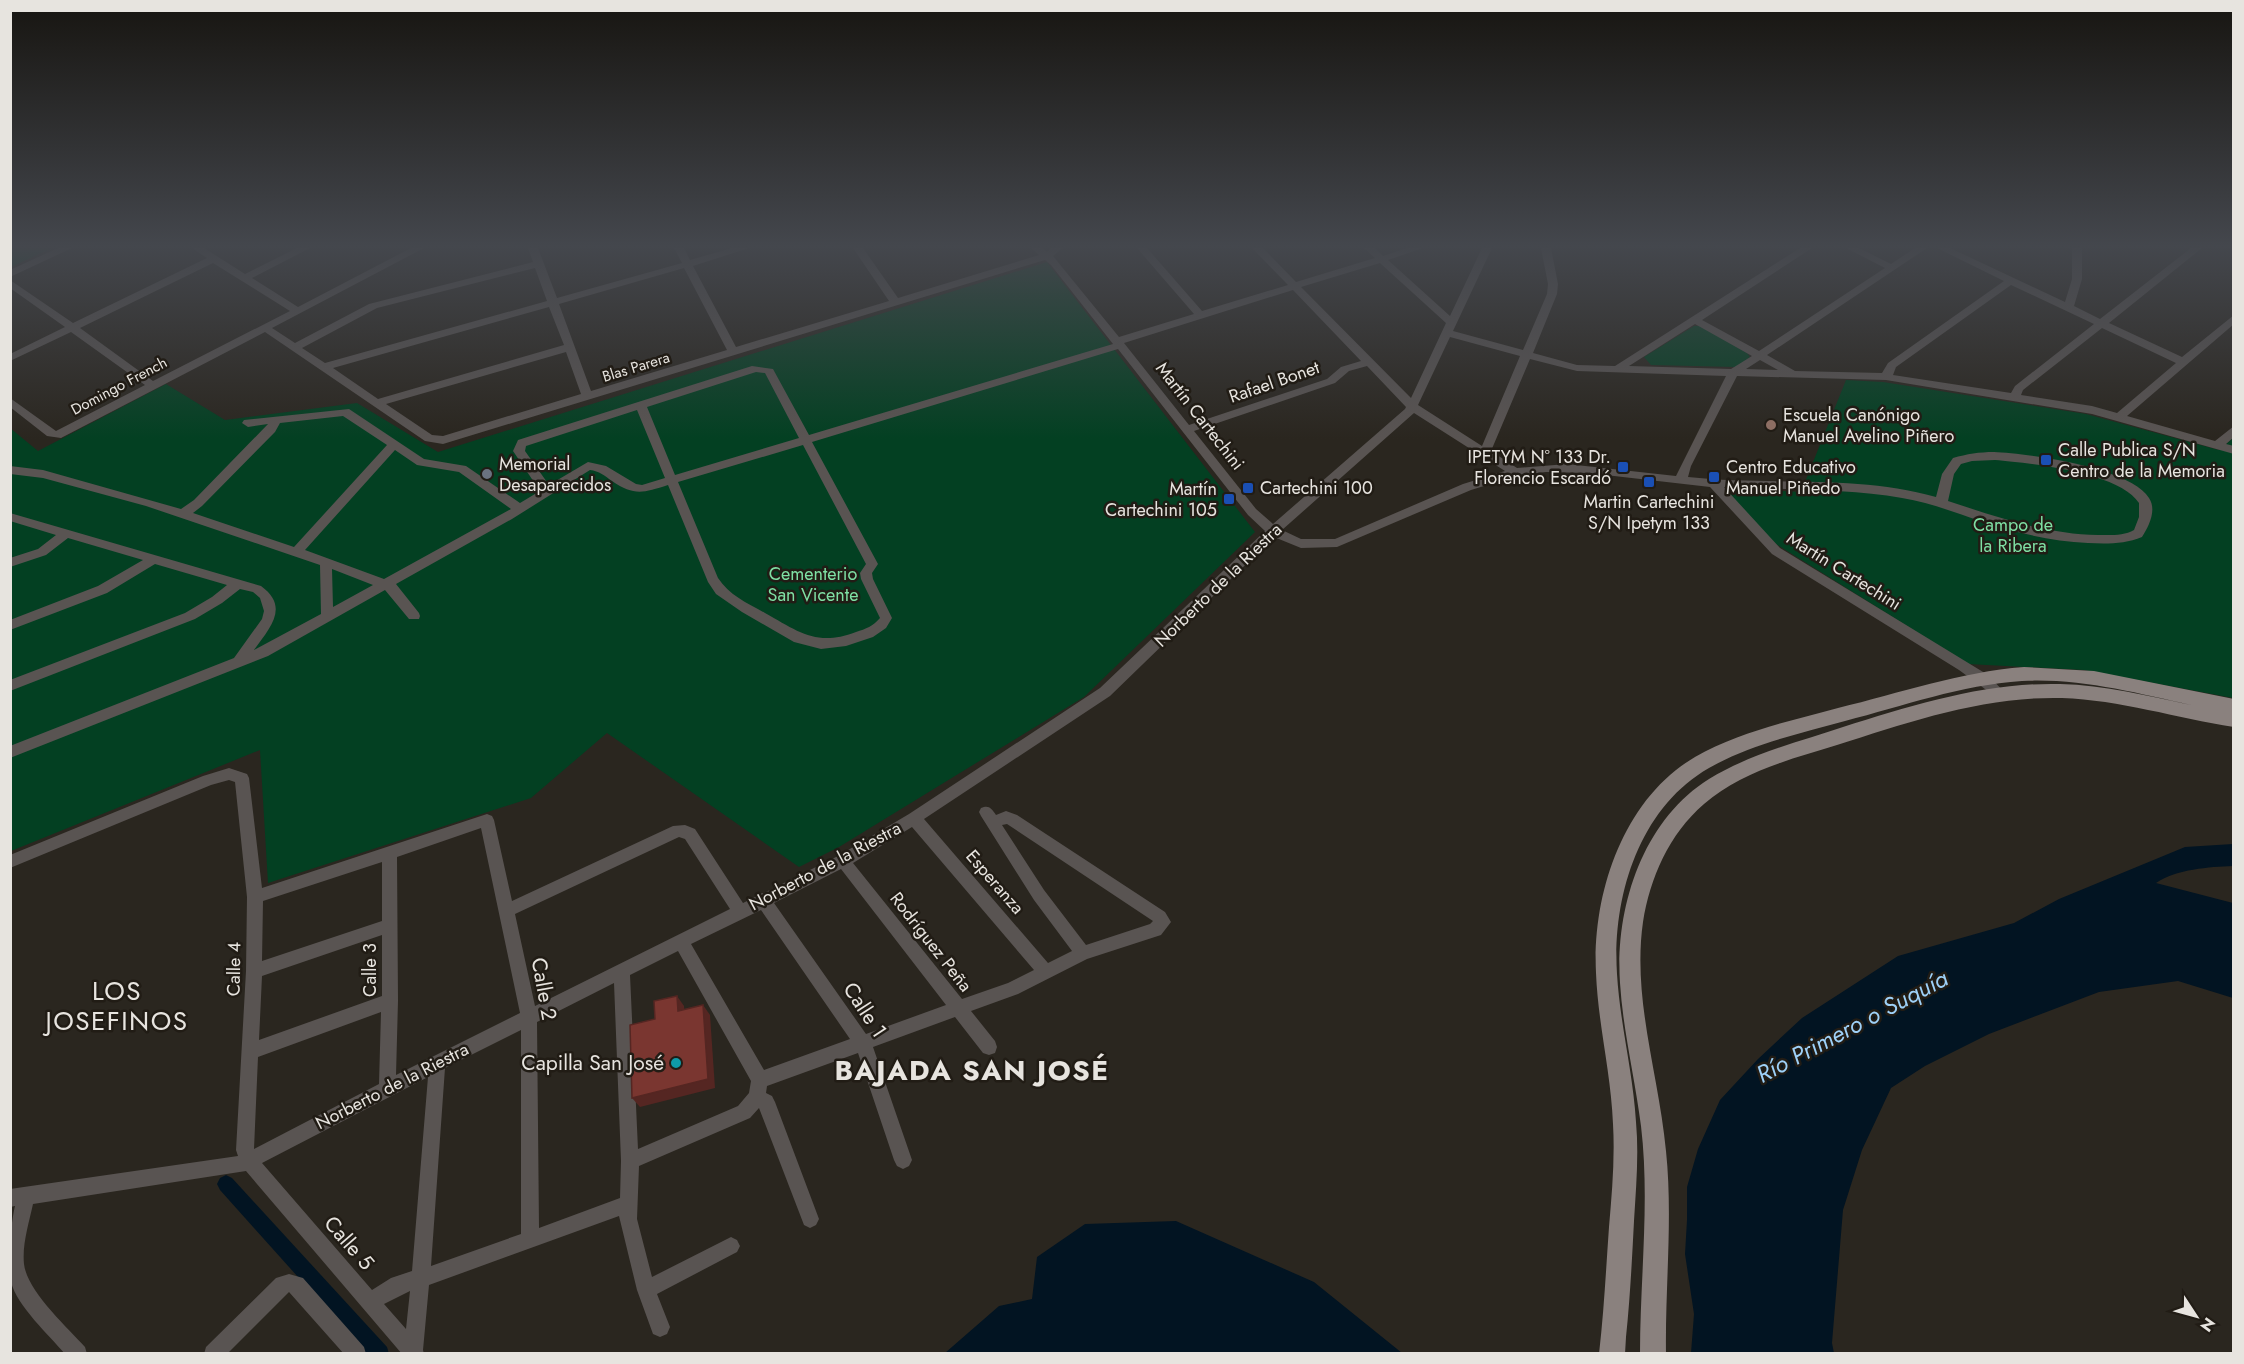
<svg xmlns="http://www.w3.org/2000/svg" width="2244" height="1364" viewBox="0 0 2244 1364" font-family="Jost,sans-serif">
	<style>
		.green { fill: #034022 }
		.water { fill: #021422 }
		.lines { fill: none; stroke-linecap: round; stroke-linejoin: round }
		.canal { fill: #021422; fill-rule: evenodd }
		.minor { fill: #595452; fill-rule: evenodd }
		.primary { fill: #8a817e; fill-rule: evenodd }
		.shaded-wall { fill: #552622 }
		.building { fill: #7a3630; stroke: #552622; stroke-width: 1.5 }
		.education-dot { fill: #8d6e63; stroke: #211c15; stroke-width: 2 }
		.transit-dot { fill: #1a4fb4; stroke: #211c15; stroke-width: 2 }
		.worship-dot { fill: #6b7280; stroke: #211c15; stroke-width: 2 }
		.culture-dot { fill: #0f9aa8; stroke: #211c15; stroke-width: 2 }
		.labels { text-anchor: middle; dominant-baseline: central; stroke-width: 5; stroke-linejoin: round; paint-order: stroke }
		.far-street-label { font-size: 15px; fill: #e7e4df; stroke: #211c15 }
		.street-label { font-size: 18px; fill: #e7e4df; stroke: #211c15 }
		.poi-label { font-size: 18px; fill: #e7e4df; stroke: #211c15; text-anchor: start }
		.park-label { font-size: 18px; fill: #7fe0a4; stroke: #211c15 }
		.near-street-label { font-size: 21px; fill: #e7e4df; stroke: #211c15 }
		.near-poi-label { font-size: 21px; fill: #e7e4df; stroke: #211c15; text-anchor: end }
		.near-water-label { font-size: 24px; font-style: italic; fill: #9ed1f8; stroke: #211c15 }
		.near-quarter-label { font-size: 26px; letter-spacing: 1.5px; fill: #e7e4df; stroke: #211c15 }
		.near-district-label { font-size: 28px; font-weight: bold; letter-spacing: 1.5px; fill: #e7e4df; stroke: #211c15 }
	</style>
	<rect width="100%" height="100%" fill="#2a261f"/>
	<!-- green -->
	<g class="green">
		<path d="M11 248H52L11 267Z"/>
		<path d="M1047 262 1255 532 1084 697 839 847 799 867 607 733 531 798 268 883 260 750 11 851 10 428 38 451 166 384 225 420 357 403 438 452Z"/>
		<path d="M1694 326H1700L1747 353 1750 357 1736 367 1651 365 1644 357Z"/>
		<path d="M1846 380 1883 382 2086 414 2219 450 2233 438V698L2084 670 1968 664 1776 544 1721 488 1801 492Z"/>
	</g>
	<!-- water -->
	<g class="water">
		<path d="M2233 844V866C2209 867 2177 869 2156 883L2233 903V998L2178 981 2099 992 1989 1034 1925 1066 1891 1088 1862 1150 1843 1210 1832 1343 1834 1353H1691L1694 1314 1685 1254 1687 1220V1187L1698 1149 1720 1100 1758 1059 1802 1018 1898 956 2014 923 2059 899 2185 847Z"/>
		<path d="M1176 1221 1314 1282 1402 1353H945L999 1306 1032 1299 1037 1257 1085 1224Z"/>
	</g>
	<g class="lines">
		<!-- canal -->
		<path class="canal" d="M226 1175 232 1178 387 1347 389 1354H367L220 1190 217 1184 220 1178Z"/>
		<!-- minor -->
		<g class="minor">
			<path d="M58 248H72L10 277V270Z"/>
			<path d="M192 248H204L245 274 297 248H310L252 278 298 307 411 248H424L272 328 295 343 369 304 533 262 528 248H538L557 298 682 263 674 248H684L690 260 732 248H749L693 266 736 347 889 301 853 248H863L898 298 1039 255 1031 248H1042L1047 252 1051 248H1063L1053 256 1119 337 1194 314 1137 248H1147L1202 311 1288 285 1252 248H1263L1296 282 1375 258 1364 248H1375L1383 256 1407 248H1423L1388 260 1450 316 1482 248H1492L1453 331 1523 350 1547 294 1548 284 1541 248H1551L1558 284 1557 294 1533 353 1577 365 1615 366 1800 248H1812L1702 320 1759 351 1885 268 1846 248H1859L1891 264 1915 248H1927L1767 355 1795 371 1882 373 1888 363 2004 281 1937 248H1950L2065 302 2072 279V248H2082V279L2074 306 2100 319 2191 248H2202L2109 323 2182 357 2234 315V324L2127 416 2215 441 2234 426V437L2226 444 2234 446V454L2092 414 1886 380 1737 376 1691 466 1688 477C1770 486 1856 474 1936 497L1942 474 1953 458C1967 454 1979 452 1994 452 2027 453 2132 468 2149 498 2157 510 2149 526 2142 537 2125 544 2107 544 2088 543 2051 541 2016 533 1981 521 1955 513 1929 502 1902 498 1844 488 1783 490 1724 487L1780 548 1988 675 2007 695 2005 699 2000 700 1959 670 1772 554 1710 487 1588 473 1546 472 1520 475 1471 490 1337 547 1301 548 1274 537 1110 696 924 819 1048 963 1072 951 1034 900 981 816 979 812 981 808C989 805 991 808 996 815L1006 811 1017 815 1165 912 1171 922 1161 935 1087 959 1018 994 971 1011 995 1041 997 1047 995 1053 989 1055 983 1053 955 1017 873 1047 912 1160 909 1166 903 1169 897 1166 894 1160 858 1053 767 1086 766 1093 772 1096 775 1102 819 1219 816 1225 810 1228 804 1225 759 1108 750 1118 639 1166 637 1219 652 1277 731 1237 737 1240 740 1246 737 1252 657 1294 670 1327 667 1334 660 1337 653 1334 637 1290 619 1216 429 1285 423 1350 424 1354H402L246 1171 33 1204C29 1223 22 1244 24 1264 27 1291 67 1327 85 1347L87 1354H65C49 1335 17 1306 11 1282 7 1266 11 1222 15 1206L10 1207V1189L238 1156 236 1150 246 971 247 897 235 782 229 780 211 785 10 868V855L203 776 229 768 247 774 249 778 262 888 487 814 492 816 494 820 512 901 673 826 685 825 695 829 743 903 755 897 757 894 764 893 838 856 909 814 1100 688 1265 531 1248 515 1118 349 812 442 878 564 872 573 873 579 892 618 886 628 873 637 846 646 821 649 794 642 742 612 716 594 708 582 668 485C643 493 634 496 612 481 605 476 599 471 590 470L512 519 396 584 419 613 420 616 419 619H409L385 590 268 656 10 758V746L234 658 262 619 264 611 260 598 253 592 240 589 222 603 195 619 10 691V680L185 613 212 597 227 585 155 564 107 593 10 630V620L98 586 143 560 68 538 46 555 10 567V558L38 549 56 535 10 521V513L261 586C290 607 270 628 254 650L321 614 320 565 146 506 43 478 10 474V466L43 470 181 509 194 500 268 424 248 427 242 423 244 420 349 409 424 459 466 466 520 503 540 491 513 451 518 440 752 366 773 369 809 435 1113 344 1051 265 1045 260 443 444 425 441 265 332 61 438 47 436 10 407V398L56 431 145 385 71 332 10 361V354L65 327 10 288V280L73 323 207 258ZM213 263 290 311 153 381 80 328ZM1380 263 1446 323 1411 398 1301 287ZM535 268 547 301 325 363 302 348 377 308ZM684 268 727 350 591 391 559 304ZM2011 285 2094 324 2015 386 2011 393 1893 375 1896 367ZM1293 290 1361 361 1341 367 1327 379 1189 425 1124 343ZM549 307 564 345 378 399 333 368ZM1695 324 1752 356 1731 369 1629 366ZM2102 328 2176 363 2117 413 2092 406 2021 395 2023 390ZM1450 337 1520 356 1482 446 1418 405ZM566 352 581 394 443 436 432 435 386 404ZM1530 359 1577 371 1726 376 1676 476 1567 464 1517 468 1491 451ZM1760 360 1778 370 1746 369ZM1367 366 1406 407 1405 409 1273 524 1256 509 1194 431 1335 383 1349 371ZM756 372 765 373 799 438 675 475 647 407ZM637 410 665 478 642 485 636 484 606 466 588 462 549 485 525 451 526 446ZM1414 413 1505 471 1463 484 1335 539H1301L1282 530ZM343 416 387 445 294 547 193 513 202 506 275 432 280 423ZM803 445 866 564 860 573 861 579 880 618C873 626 866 629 856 632 817 647 799 632 765 613 747 603 729 595 718 578L678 482ZM395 450 417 465 459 472 511 509 384 579 305 550ZM1995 460C2030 463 2119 472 2139 503V517L2134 530C2124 536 2110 535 2098 535 2045 534 1997 517 1948 501L1954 474 1961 464 1972 461ZM332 569 373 585 333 607ZM1007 824 1153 921 1150 924 1086 945 1044 890 1002 825ZM912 827 1034 970 1008 983 962 999 853 863ZM481 828 520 1013 396 1075 398 1001 397 857ZM679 837 685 839 730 909 535 1006 515 914ZM382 862V921L262 961 263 901ZM841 869 946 1005 866 1034 774 903ZM761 910 850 1039 764 1070 691 944ZM382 935V996L259 1040 262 976ZM678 951 751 1081 749 1093 738 1106 638 1149 630 975ZM614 983 621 1161 620 1198 539 1228 537 1022ZM381 1012 379 1084 254 1149 258 1057ZM521 1030V1234L431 1266 445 1068ZM428 1077 412 1271 391 1278 372 1290 262 1163ZM410 1291 406 1329 384 1304Z"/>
			<path d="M289 1274 303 1278 364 1347 366 1354H344L289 1292 227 1354H204L206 1347 276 1278Z"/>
		</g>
		<!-- primary -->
		<path class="primary" d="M2024 667 2094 671 2234 699V727C2176 718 2120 700 2062 698 1984 696 1909 722 1837 745 1791 759 1741 772 1704 804 1669 834 1650 878 1643 922 1632 999 1659 1075 1666 1151 1673 1218 1665 1286 1666 1354H1640C1640 1278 1650 1201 1641 1126 1635 1078 1623 1031 1620 983 1615 908 1642 821 1709 779 1750 754 1798 742 1843 727 1913 705 1986 682 2060 684 2105 685 2148 696 2191 705 2136 693 2080 678 2022 681 1961 685 1903 706 1845 721 1799 734 1751 744 1709 768 1639 808 1612 897 1617 974 1620 1024 1633 1072 1636 1122 1639 1155 1636 1188 1634 1221 1632 1260 1630 1299 1626 1337L1625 1354H1599C1604 1311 1606 1269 1609 1227 1612 1193 1615 1158 1613 1124 1611 1073 1598 1024 1596 973 1592 894 1623 799 1695 757 1739 732 1790 721 1838 708 1900 693 1960 672 2024 667Z"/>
	</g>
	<!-- shaded-wall -->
	<g class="shaded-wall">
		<path d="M677 996 684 1006 685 1022 678 1011Z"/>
		<path d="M703 1005 710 1015 715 1088 640 1107 632 1098Z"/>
	</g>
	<!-- building -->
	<path class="building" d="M677 996 678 1011 703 1005 708 1079 632 1098 630 1025 655 1019 654 1001Z"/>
	<!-- sky -->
	<linearGradient id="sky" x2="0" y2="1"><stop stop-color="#171511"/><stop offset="0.56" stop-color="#44474d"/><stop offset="1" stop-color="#44474d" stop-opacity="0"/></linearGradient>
	<rect width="2244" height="439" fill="url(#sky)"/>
	<!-- markers -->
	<circle class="education-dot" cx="1771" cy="425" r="6"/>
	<g class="transit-dot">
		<rect x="2040" y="454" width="12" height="12" rx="3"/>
		<rect x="1617" y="461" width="12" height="12" rx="3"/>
		<rect x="1708" y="471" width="12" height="12" rx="3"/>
		<rect x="1643" y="476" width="12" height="12" rx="3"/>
		<rect x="1242" y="482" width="12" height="12" rx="3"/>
		<rect x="1223" y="493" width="12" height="12" rx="3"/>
	</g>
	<circle class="worship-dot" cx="487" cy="474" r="6"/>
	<circle class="culture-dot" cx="676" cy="1063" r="6"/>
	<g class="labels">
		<!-- far-street labels -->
		<g class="far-street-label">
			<text transform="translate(636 367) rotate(-17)">Blas Parera</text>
			<text transform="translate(119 386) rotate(-28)">Domingo French</text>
		</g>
		<!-- street labels -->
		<g class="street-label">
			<text transform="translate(1274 382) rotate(-19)">Rafael Bonet</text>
			<text transform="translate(1200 416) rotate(52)">Martín Cartechini</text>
			<text transform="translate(1844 571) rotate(32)">Martín Cartechini</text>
			<text transform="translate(1218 585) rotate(-44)">Norberto de la Riestra</text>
			<text transform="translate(825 866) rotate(-28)">Norberto de la Riestra</text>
			<text transform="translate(995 882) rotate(49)">Esperanza</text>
			<text transform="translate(931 942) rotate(52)">Rodríguez Peña</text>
			<text transform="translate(234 969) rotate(-89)">Calle 4</text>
			<text transform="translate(370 970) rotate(-90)">Calle 3</text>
			<text transform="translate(392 1086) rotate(-27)">Norberto de la Riestra</text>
		</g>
		<!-- poi labels -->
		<g class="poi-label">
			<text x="1783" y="415">Escuela Canónigo<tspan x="1783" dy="21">Manuel Avelino Piñero</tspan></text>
			<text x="2058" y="450">Calle Publica S/N<tspan x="2058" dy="21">Centro de la Memoria</tspan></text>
			<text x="1611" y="457" text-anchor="end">IPETYM Nº 133 Dr.<tspan x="1611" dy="21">Florencio Escardó</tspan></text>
			<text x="499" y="464">Memorial<tspan x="499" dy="21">Desaparecidos</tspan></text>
			<text x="1726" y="467">Centro Educativo<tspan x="1726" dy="21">Manuel Piñedo</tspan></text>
			<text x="1260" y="488">Cartechini 100</text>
			<text x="1217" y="489" text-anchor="end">Martín<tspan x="1217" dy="21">Cartechini 105</tspan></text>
			<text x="1649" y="502" text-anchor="middle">Martin Cartechini<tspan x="1649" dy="21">S/N Ipetym 133</tspan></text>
		</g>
		<!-- park labels -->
		<g class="park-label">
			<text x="2013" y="525">Campo de<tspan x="2013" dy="21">la Ribera</tspan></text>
			<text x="813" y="574">Cementerio<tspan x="813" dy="21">San Vicente</tspan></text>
		</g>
		<!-- near-street labels -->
		<g class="near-street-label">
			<text transform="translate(544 989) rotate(80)">Calle 2</text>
			<text transform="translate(865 1010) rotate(57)">Calle 1</text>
			<text transform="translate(349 1243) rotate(49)">Calle 5</text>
		</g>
		<!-- near-poi labels -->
		<g class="near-poi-label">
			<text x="664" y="1063">Capilla San José</text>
		</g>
		<!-- near-water labels -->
		<g class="near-water-label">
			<text transform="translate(1852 1026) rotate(-28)">Río Primero o Suquía</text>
		</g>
		<!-- near-quarter labels -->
		<g class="near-quarter-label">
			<text x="117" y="991">LOS<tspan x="117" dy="30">JOSEFINOS</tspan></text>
		</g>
		<!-- near-district labels -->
		<g class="near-district-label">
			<text x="972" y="1070">BAJADA SAN JOSÉ</text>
		</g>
	</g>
	<!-- border -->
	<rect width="2244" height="1364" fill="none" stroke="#e7e4df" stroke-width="24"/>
	<!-- north arrow -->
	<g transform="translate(2196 1316) rotate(126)" stroke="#211c15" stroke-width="4.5" paint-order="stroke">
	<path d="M0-4.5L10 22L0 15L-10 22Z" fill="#e7e4df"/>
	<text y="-9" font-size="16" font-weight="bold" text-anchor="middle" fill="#e7e4df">N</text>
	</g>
</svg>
